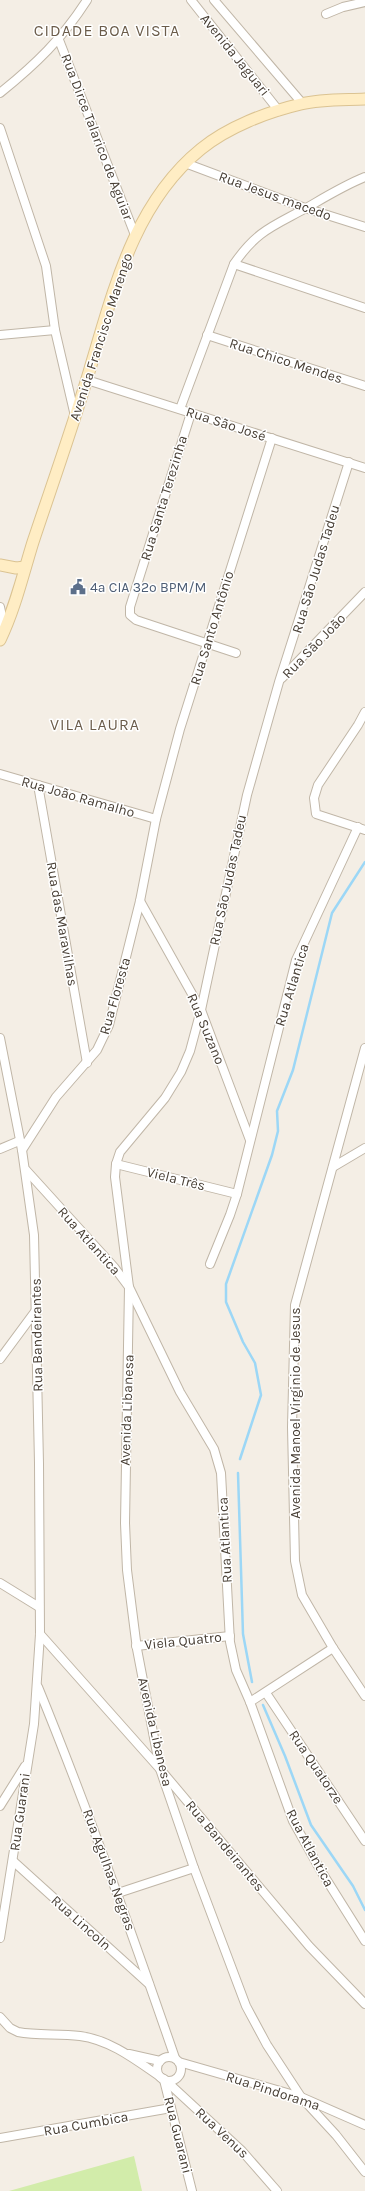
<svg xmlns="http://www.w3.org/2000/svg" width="365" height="2191" viewBox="0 0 365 2191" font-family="Karla,sans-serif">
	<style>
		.green { fill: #d2ecaa }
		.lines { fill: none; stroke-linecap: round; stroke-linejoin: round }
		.stream { stroke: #9cd7f6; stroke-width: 2.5 }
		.minor-casing { stroke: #c0b6a7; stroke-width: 10 }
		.secondary-casing { stroke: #dbc392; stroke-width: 13 }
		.minor { stroke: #fff; stroke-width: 8 }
		.secondary { stroke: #ffedc4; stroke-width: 11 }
		.labels { text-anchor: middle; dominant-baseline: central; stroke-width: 3; stroke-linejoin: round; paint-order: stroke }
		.street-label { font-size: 14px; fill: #473e34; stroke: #fff }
		.service-label { font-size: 14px; fill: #4e5e75; stroke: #fff; text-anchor: start }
		.quarter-label { font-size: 16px; letter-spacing: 1px; fill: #6b5c4a; stroke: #fff }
	</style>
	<rect width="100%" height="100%" fill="#f4eee5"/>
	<!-- green -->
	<path class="green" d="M134 2156 142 2191H9Z"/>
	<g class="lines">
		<!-- stream -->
		<g class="stream">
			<path d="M240 1459 261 1395 255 1363 243 1342 226 1302V1284L272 1155 278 1131 277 1111 293 1070 332 913 365 862"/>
			<path d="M238 1473 243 1634 252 1682"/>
			<path d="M263 1705 285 1756 311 1825 353 1886 365 1910"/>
		</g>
		<defs>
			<g id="minor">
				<path d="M191 0 279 111"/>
				<path d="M214 0 302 103"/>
				<path d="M326 14 343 7 365 2"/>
				<path d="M59 40 135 235"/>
				<path d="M0 93C36 64 62 39 87 0"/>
				<path d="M0 128 46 266 55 330 75 416"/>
				<path d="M185 163 305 208 365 227"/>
				<path d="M234 264 365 308"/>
				<path d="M0 335 55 330"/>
				<path d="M207 335 365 386"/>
				<path d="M87 380 365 468"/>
				<path d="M180 409 234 264C257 230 274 226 308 207 327 196 345 185 365 177"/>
				<path d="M191 413 130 607V615L136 620 236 653"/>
				<path d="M349 462 279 682 247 795 201 1010 190 1051 181 1072 165 1098 120 1152 116 1164 115 1177 129 1287 125 1523 127 1570 137 1649 160 1769 194 1868 246 2006 267 2045 301 2097 336 2135 365 2172"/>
				<path d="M0 607 5 630"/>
				<path d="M282 678 365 592"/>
				<path d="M365 712 358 725 318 785 314 798 316 814 365 830"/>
				<path d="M0 774 156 819"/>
				<path d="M38 785 87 1063"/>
				<path d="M140 901 201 1010 250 1140"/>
				<path d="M0 1038 22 1150 34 1235 39 1463 40 1634 34 1724 0 1938"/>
				<path d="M365 1048 295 1305 292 1427 295 1561 302 1595 333 1648 365 1696"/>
				<path d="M0 1149 19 1141"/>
				<path d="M22 1150 56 1097 97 1050 109 1025 140 901 156 819 180 729 272 438"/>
				<path d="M116 1164 237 1194"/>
				<path d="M333 1167 365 1148"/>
				<path d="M26 1170 114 1267 129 1287 180 1392 214 1449 221 1473 230 1642 236 1670 250 1702 293 1821 321 1871 365 1941"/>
				<path d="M210 1264 230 1215 237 1194 296 960 358 827"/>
				<path d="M0 1359 37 1309"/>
				<path d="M0 1583 39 1607"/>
				<path d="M40 1634 160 1769 309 1946 365 2004"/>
				<path d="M136 1646 230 1636"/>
				<path d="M38 1687C88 1809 132 1933 175 2058"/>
				<path d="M266 1693 365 1841"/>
				<path d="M250 1702 333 1648"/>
				<path d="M0 1806 25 1766"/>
				<path d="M13 1861 149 1984"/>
				<path d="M118 1893 194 1868"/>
				<path d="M0 2017 10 2028 18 2032C38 2036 59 2033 80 2036 111 2040 137 2061 162 2078"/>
				<path d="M129 2054 160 2061"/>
				<circle cx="169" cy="2069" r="12"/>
				<path d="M179 2062 301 2097 365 2125"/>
				<path d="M164 2079 242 2151 277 2191"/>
				<path d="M164 2080 192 2191"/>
				<path d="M0 2138 171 2108"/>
			</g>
			<g id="secondary">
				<path d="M0 565 16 568 25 567"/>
				<path d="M0 640C15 609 23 574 33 542 52 485 72 429 89 372 113 293 133 204 201 149 228 127 267 112 301 104 321 99 344 100 365 99"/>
			</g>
		</defs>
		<!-- minor casing -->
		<use href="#minor" class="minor-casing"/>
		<!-- secondary casing -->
		<use href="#secondary" class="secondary-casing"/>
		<!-- minor -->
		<use href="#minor" class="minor"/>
		<!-- secondary -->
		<use href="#secondary" class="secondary"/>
	</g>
	<!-- icons -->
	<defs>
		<symbol id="civic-bare" viewBox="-9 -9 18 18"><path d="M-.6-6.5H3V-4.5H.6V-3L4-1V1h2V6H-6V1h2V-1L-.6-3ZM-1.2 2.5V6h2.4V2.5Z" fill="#5c6f8a" stroke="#fff" stroke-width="2.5" paint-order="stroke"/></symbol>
	</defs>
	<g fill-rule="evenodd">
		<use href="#civic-bare" x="67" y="576" width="22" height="22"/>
	</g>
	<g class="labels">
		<!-- street labels -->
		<g class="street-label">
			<text transform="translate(235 55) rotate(51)">Avenida Jaguari</text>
			<text transform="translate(97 137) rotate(69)">Rua Dirce Talarico de Aguiar</text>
			<text transform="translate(275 196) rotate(20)">Rua Jesus macedo</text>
			<text transform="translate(101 337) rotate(-72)">Avenida Francisco Marengo</text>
			<text transform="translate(286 361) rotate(18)">Rua Chico Mendes</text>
			<text transform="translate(226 424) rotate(18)">Rua São José</text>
			<text transform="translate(164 498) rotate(-73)">Rua Santa Terezinha</text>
			<text transform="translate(316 569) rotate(-73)">Rua São Judas Tadeu</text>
			<text transform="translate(212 628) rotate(-73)">Rua Santo Antônio</text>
			<text transform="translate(314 646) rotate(-46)">Rua São João</text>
			<text transform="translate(78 797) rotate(16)">Rua João Ramalho</text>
			<text transform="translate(228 880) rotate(-78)">Rua São Judas Tadeu</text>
			<text transform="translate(62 924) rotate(80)">Rua das Maravilhas</text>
			<text transform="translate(292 985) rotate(-73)">Rua Atlantica</text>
			<text transform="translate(115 996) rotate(-74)">Rua Floresta</text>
			<text transform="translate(206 1029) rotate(67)">Rua Suzano</text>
			<text transform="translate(176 1179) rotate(14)">Viela Três</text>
			<text transform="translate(89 1241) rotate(48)">Rua Atlantica</text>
			<text transform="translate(37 1335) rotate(-91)">Rua Bandeirantes</text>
			<text transform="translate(127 1410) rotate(-88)">Avenida Libanesa</text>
			<text transform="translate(295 1413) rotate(-90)">Avenida Manoel Virginio de Jesus</text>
			<text transform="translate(225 1540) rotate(-93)">Rua Atlantica</text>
			<text transform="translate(183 1641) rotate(-6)">Viela Quatro</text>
			<text transform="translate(155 1732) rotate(77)">Avenida Libanesa</text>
			<text transform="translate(316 1767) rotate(56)">Rua Quatorze</text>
			<text transform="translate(20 1812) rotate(-82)">Rua Guarani</text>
			<text transform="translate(225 1846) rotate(50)">Rua Bandeirantes</text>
			<text transform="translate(310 1848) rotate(62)">Rua Atlantica</text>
			<text transform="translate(109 1870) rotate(70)">Rua Agulhas Negras</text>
			<text transform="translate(81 1923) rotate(42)">Rua Lincoln</text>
			<text transform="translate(273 2091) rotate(18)">Rua Pindorama</text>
			<text transform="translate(86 2124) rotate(-10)">Rua Cumbica</text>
			<text transform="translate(222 2133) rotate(43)">Rua Venus</text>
			<text transform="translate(178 2135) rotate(76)">Rua Guarani</text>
		</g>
		<!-- service labels -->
		<g class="service-label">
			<text x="90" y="587">4ª CIA 32º BPM/M</text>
		</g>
		<!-- quarter labels -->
		<g class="quarter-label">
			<text x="107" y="30">CIDADE BOA VISTA</text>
			<text x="95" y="724">VILA LAURA</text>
		</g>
	</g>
</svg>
